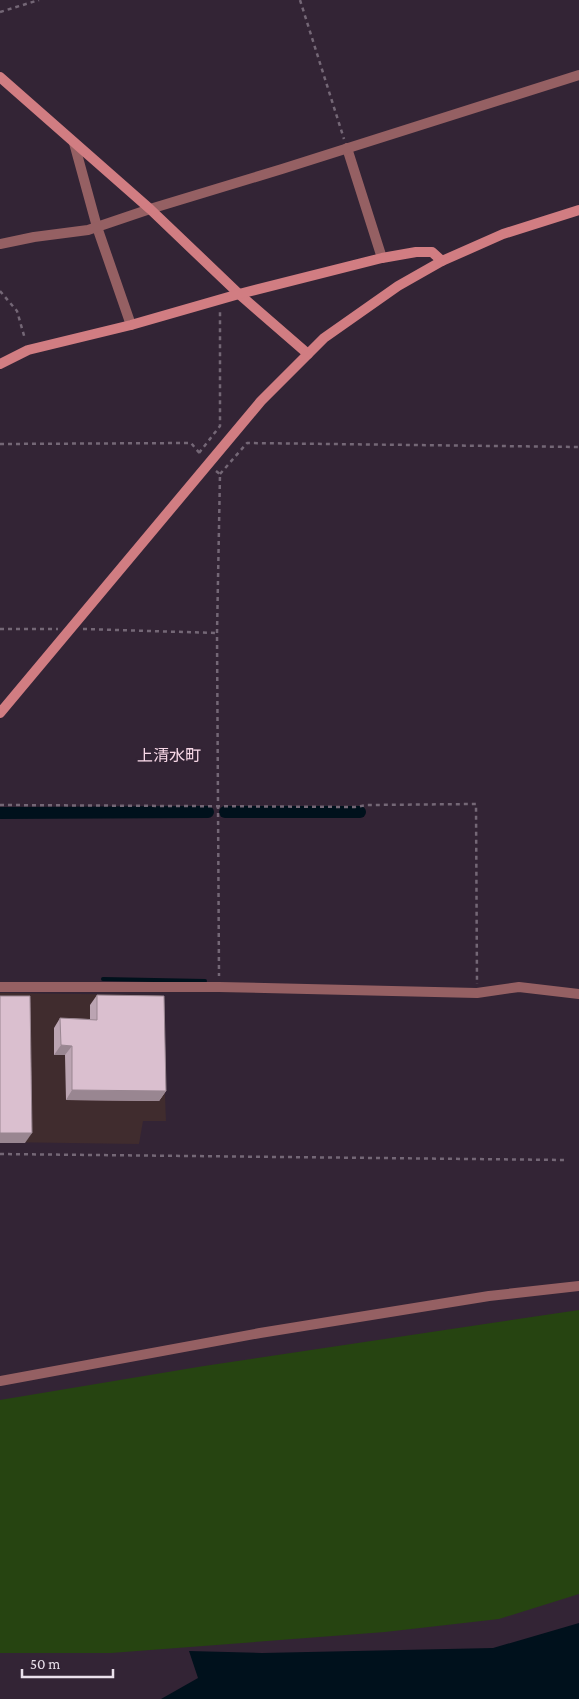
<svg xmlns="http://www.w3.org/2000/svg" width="579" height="1699" viewBox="0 0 579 1699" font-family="'Crimson Pro','Noto Sans JP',serif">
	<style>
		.industrial { fill: #402c2e }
		.green { fill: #264411 }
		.water { fill: #00111c }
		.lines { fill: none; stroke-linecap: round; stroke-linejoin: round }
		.stream { stroke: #00111c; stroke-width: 4 }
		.canal { stroke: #00111c; stroke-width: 12 }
		.path { stroke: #746776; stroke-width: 2.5; stroke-dasharray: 4 4; stroke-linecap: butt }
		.street { stroke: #956063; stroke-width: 10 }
		.secondary { stroke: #d17d82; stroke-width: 10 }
		.wall { fill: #bba4b2 }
		.shaded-wall { fill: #998691 }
		.building { fill: #dabfcf; stroke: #998691 }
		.labels { text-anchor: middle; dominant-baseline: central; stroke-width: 5; stroke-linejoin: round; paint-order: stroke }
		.quarter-label { font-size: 16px; fill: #f8d8e7; stroke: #332435 }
	</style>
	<rect width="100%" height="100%" fill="#332435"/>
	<!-- industrial -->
	<path class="industrial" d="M0 993 161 995 166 1121H143L139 1144 0 1142Z"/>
	<!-- green -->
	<path class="green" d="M579 1310V1594L499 1619 385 1632 111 1653H0V1400L204 1366Z"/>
	<!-- water -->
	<path class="water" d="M579 1623V1699H161L198 1678 189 1651 262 1653 493 1648Z"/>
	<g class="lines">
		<!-- stream -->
		<path class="stream" d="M103 979 205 981"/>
		<!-- canal -->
		<g class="canal">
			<path d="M225 812H360"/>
			<path d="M0 813 208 812"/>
		</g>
		<!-- path -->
		<g class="path">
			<path d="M300 0 344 139"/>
			<path d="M0 12 39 0"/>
			<path d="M0 291 17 311 25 339"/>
			<path d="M0 444 191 443 202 456"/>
			<path d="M199 453 220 426V311"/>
			<path d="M216 471 220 474 217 633 219 976"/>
			<path d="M220 474 247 443 579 447"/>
			<path d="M0 629H58"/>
			<path d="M83 629 217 633"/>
			<path d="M0 805 355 807 367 805 476 804 477 984"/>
			<path d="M0 1154 565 1160"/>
		</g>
		<!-- street -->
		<g class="street">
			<path d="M74 143 97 227 131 325"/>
			<path d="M347 148 382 258"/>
			<path d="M0 244 34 237 88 230 150 209 282 169 579 75"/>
			<path d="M0 987H219L477 993 519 987 579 994"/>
			<path d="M0 1381 260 1333 489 1296 579 1286"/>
		</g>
		<!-- secondary -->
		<g class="secondary">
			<path d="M0 77 150 209 239 294 308 354"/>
			<path d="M0 364 28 350 131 325 239 294 382 258 416 252H432L442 261"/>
			<path d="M0 713 261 401 324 338 398 286 442 261 503 234 579 210"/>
		</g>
	</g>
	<!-- wall -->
	<path class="wall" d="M97 995 166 1091 159 1101 66 1100 65 1055H54V1028L60 1018 90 1019V1005Z"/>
	<!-- shaded-wall -->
	<g class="shaded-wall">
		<path d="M61 1045 72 1046 65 1055H54Z"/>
		<path d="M72 1090 166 1091 159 1101 66 1100Z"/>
		<path d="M0 1133H32L25 1143H0Z"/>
	</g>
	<!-- building -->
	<g class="building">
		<path d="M97 995 164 996 166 1091 72 1090V1046L61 1045 60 1018 97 1020Z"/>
		<path d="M0 996H30L32 1133H0Z"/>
	</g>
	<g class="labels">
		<!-- quarter labels -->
		<g class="quarter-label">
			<text x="169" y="755">上清水町</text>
		</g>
	</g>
	<!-- scale -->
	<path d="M22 1669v8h91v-8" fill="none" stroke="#eae1ec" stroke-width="2.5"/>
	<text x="30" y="1669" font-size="15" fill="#eae1ec" stroke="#332435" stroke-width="4" paint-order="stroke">50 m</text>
</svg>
